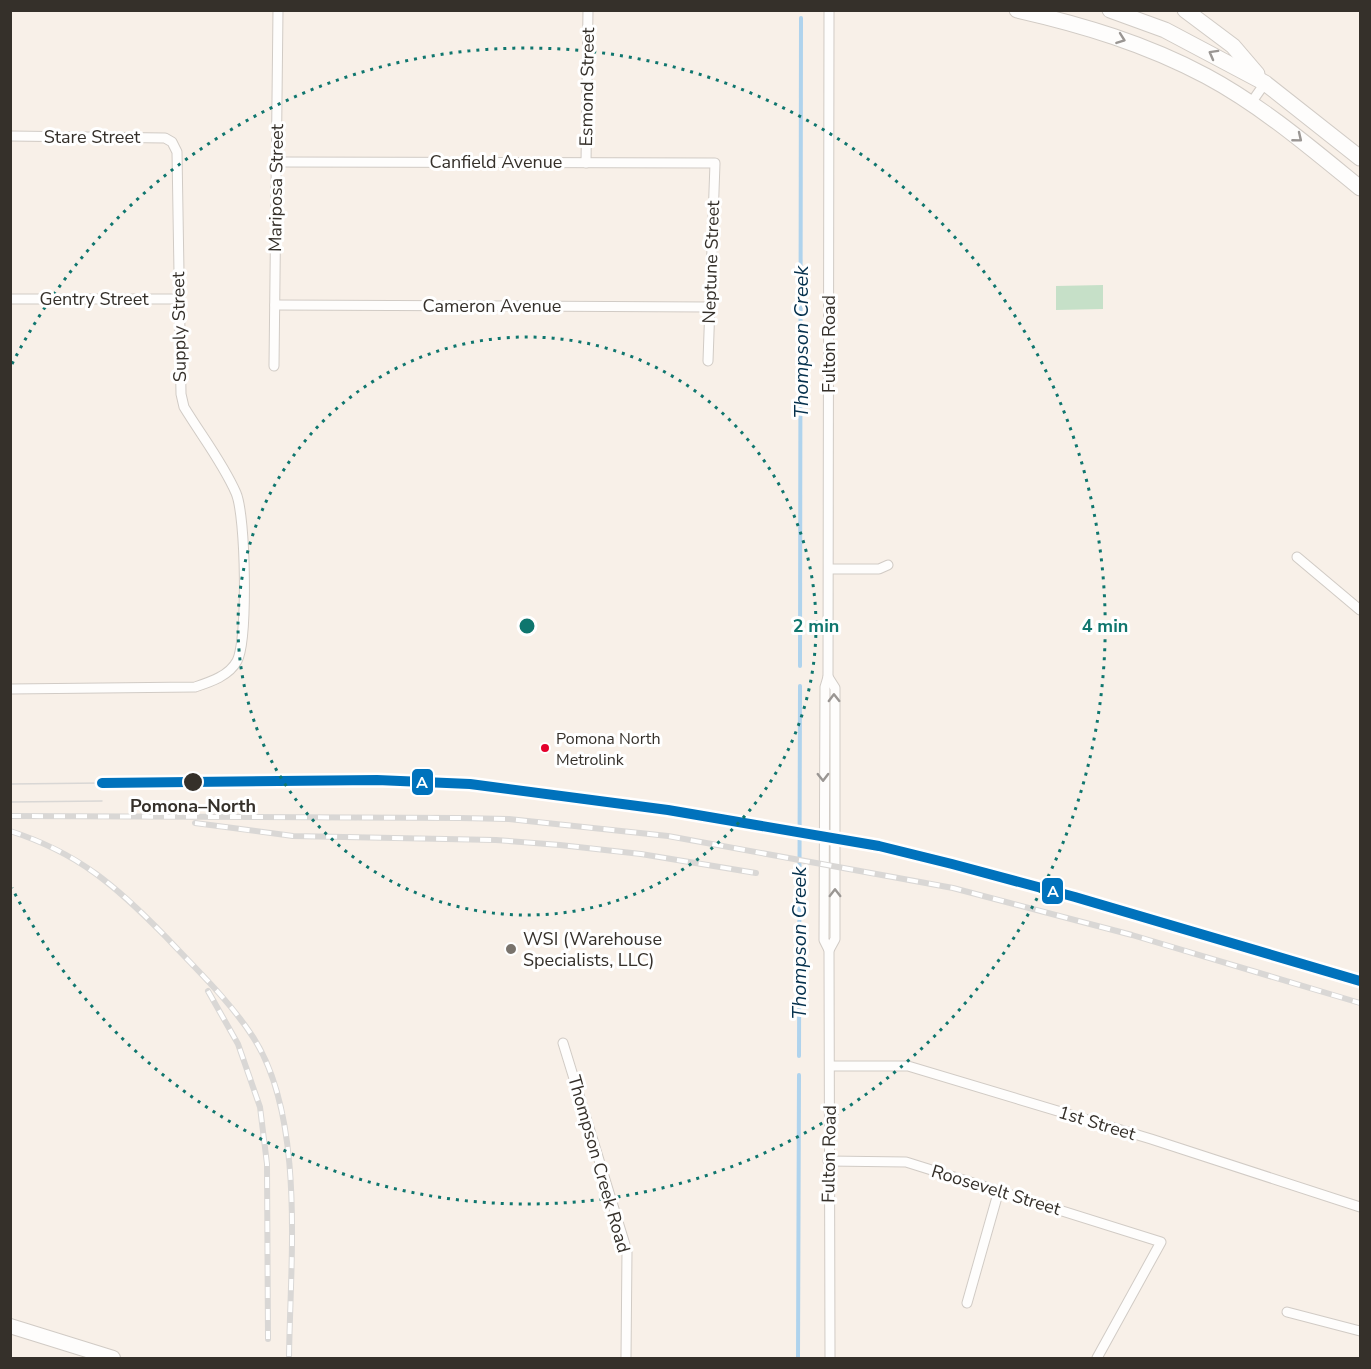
<svg xmlns="http://www.w3.org/2000/svg" width="1371" height="1369" viewBox="0 0 1371 1369" font-family="'Nunito Sans',sans-serif">
	<style>
		.green { fill: #c6e0c8 }
		.lines { fill: none; stroke-linecap: round; stroke-linejoin: round }
		.stream { stroke: #afd3ed; stroke-width: 4 }
		.minor-casing { stroke: #d1cbc5; stroke-width: 11 }
		.secondary-casing { stroke: #d1cbc5; stroke-width: 16 }
		.primary-casing { stroke: #d1cbc5; stroke-width: 17 }
		.minor { stroke: #fefdfc; stroke-width: 9 }
		.secondary { stroke: #fefdfc; stroke-width: 14 }
		.primary { stroke: #fefdfc; stroke-width: 15 }
		.tram { stroke: #d9d7d5; stroke-width: 1.5 }
		.rail-casing { stroke: #d9d7d5; stroke-width: 6 }
		.rail { stroke: #fff; stroke-width: 4; stroke-dasharray: 11; stroke-linecap: butt }
		.rail-1-casing { stroke: #fff; stroke-width: 15 }
		.rail-1 { stroke: #0072bc; stroke-width: 10 }
		.oneway { stroke: #9a9693 }
		.ring { fill: none; stroke: #0f766e; stroke-width: 3; stroke-dasharray: 3 6 }
		.bus-dot { fill: #e4002b; stroke: #fff; stroke-width: 2 }
		.stop-dot { fill: #35302a; stroke: #fff; stroke-width: 2 }
		.poi-dot { fill: #79736c; stroke: #fff; stroke-width: 2 }
		.labels { text-anchor: middle; dominant-baseline: central; stroke-width: 6; stroke-linejoin: round; paint-order: stroke }
		.bus-label { font-size: 16px; fill: #35302a; stroke: #fff; text-anchor: start }
		.street-label { font-size: 18px; fill: #35302a; stroke: #fff }
		.stop-label { font-size: 18px; font-weight: bold; fill: #35302a; stroke: #fff }
		.poi-label { font-size: 18px; fill: #35302a; stroke: #fff; text-anchor: start }
		.water-label { font-size: 20px; font-style: italic; fill: #04304c; stroke: #fff }
		.centre { fill: #0f766e; stroke: #fff; stroke-width: 3 }
		.ring-label { font-size: 18px; text-anchor: middle; font-weight: bold; fill: #0f766e; stroke: #fff; stroke-width: 6; stroke-linejoin: round; paint-order: stroke }
		.line-badge { stroke: #fff; stroke-width: 2 }
		.badge-label { font-size: 16px; text-anchor: middle; font-weight: bold; fill: #fff }
	</style>
	<rect width="100%" height="100%" fill="#f8f0e8"/>
	<!-- green -->
	<path class="green" d="M1103 285V309L1056 310V286Z"/>
	<g class="lines">
		<!-- stream -->
		<g class="stream">
			<path d="M800 666 801 18"/>
			<path d="M799 1056 800 686"/>
			<path d="M798 1358 799 1075"/>
		</g>
		<defs>
			<g id="minor">
				<path d="M829 10 828 677 825 687 824 940 829 950 830 1358"/>
				<path d="M1251 103 1265 83"/>
				<path d="M10 136 165 138 172 142 177 152 181 394 184 407C201 435 223 463 236 493 246 516 248 640 237 661 229 676 210 682 195 687L10 689"/>
				<path d="M276 162 715 163 708 361"/>
				<path d="M586 163 588 10"/>
				<path d="M10 299H178"/>
				<path d="M275 305 709 307"/>
				<path d="M274 366 278 10"/>
				<path d="M1297 557 1360 610"/>
				<path d="M829 569H879L888 565"/>
				<path d="M828 677 835 688V939L829 950"/>
				<path d="M563 1043 627 1251 626 1358"/>
				<path d="M830 1066H908L1151 1139 1360 1207"/>
				<path d="M828 1161 906 1162 1161 1242 1097 1358"/>
				<path d="M967 1303 999 1190"/>
				<path d="M1287 1312 1360 1331"/>
			</g>
			<path id="secondary" d="M10 1326 113 1358"/>
			<g id="primary">
				<path d="M1017 10C1083 25 1146 44 1206 76 1262 106 1311 148 1360 188"/>
				<path d="M1110 10 1165 30 1265 83 1360 158"/>
				<path d="M1185 10 1233 46 1257 74"/>
			</g>
		</defs>
		<!-- minor casing -->
		<use href="#minor" class="minor-casing"/>
		<!-- secondary casing -->
		<use href="#secondary" class="secondary-casing"/>
		<!-- primary casing -->
		<use href="#primary" class="primary-casing"/>
		<!-- minor -->
		<use href="#minor" class="minor"/>
		<!-- secondary -->
		<use href="#secondary" class="secondary"/>
		<!-- primary -->
		<use href="#primary" class="primary"/>
		<!-- tram -->
		<g class="tram">
			<path d="M10 784 102 783"/>
			<path d="M10 802 102 801"/>
		</g>
		<defs>
			<g id="rail">
				<path d="M10 816 460 818 509 819 668 836 953 888 1132 935 1360 1003"/>
				<path d="M195 823 293 836 496 840 560 845 641 854 756 873"/>
				<path d="M10 831C79 853 117 887 166 937 196 969 229 1000 253 1037 306 1119 290 1263 289 1358"/>
				<path d="M208 991 238 1044 260 1107 267 1164 268 1339"/>
			</g>
		</defs>
		<!-- rail casing -->
		<use href="#rail" class="rail-casing"/>
		<!-- rail -->
		<use href="#rail" class="rail"/>
		<defs>
			<path id="rail-1" d="M102 783 377 780 470 784 668 810 879 846 952 864 1075 897 1360 981"/>
		</defs>
		<!-- rail-1 casing -->
		<use href="#rail-1" class="rail-1-casing"/>
		<!-- rail-1 -->
		<use href="#rail-1" class="rail-1"/>
	</g>
	<!-- one-way arrows -->
	<defs><path id="oneway-chevron" d="M-2-3.5L2.5 0L-2 3.5" fill="none" stroke-width="1.6" stroke-linecap="round" stroke-linejoin="round" transform="scale(1.5)"/></defs>
	<g class="oneway">
		<use href="#oneway-chevron" transform="translate(1121 39) rotate(20)"/>
		<use href="#oneway-chevron" transform="translate(1213 54) rotate(-151)"/>
		<use href="#oneway-chevron" transform="translate(1298 138) rotate(39)"/>
		<use href="#oneway-chevron" transform="translate(834 698) rotate(-91)"/>
		<use href="#oneway-chevron" transform="translate(823 777) rotate(89)"/>
		<use href="#oneway-chevron" transform="translate(835 893) rotate(-90)"/>
	</g>
	<!-- distance rings -->
	<g class="ring">
		<circle cx="527" cy="626" r="289"/>
		<path d="M12 364A578 578 0 1 1 12 888"/>
	</g>
	<!-- markers -->
	<circle class="bus-dot" cx="545" cy="748" r="5"/>
	<circle class="stop-dot" cx="193" cy="782" r="10"/>
	<circle class="poi-dot" cx="511" cy="949" r="6"/>
	<g class="labels">
		<!-- bus labels -->
		<g class="bus-label">
			<text x="556" y="739">Pomona North<tspan x="556" dy="21">Metrolink</tspan></text>
		</g>
		<!-- street labels -->
		<g class="street-label">
			<text transform="translate(587 87) rotate(-89)">Esmond Street</text>
			<text x="92" y="137">Stare Street</text>
			<text x="496" y="162">Canfield Avenue</text>
			<text transform="translate(276 188) rotate(-89)">Mariposa Street</text>
			<text transform="translate(711 262) rotate(-88)">Neptune Street</text>
			<text x="94" y="299">Gentry Street</text>
			<text x="492" y="306">Cameron Avenue</text>
			<text transform="translate(179 327) rotate(-91)">Supply Street</text>
			<text transform="translate(829 344) rotate(-90)">Fulton Road</text>
			<text transform="translate(1097 1123) rotate(17)">1st Street</text>
			<text transform="translate(829 1154) rotate(-89)">Fulton Road</text>
			<text transform="translate(599 1164) rotate(74)">Thompson Creek Road</text>
			<text transform="translate(996 1190) rotate(17)">Roosevelt Street</text>
		</g>
		<!-- stop labels -->
		<g class="stop-label">
			<text x="193" y="806">Pomona–North</text>
		</g>
		<!-- poi labels -->
		<g class="poi-label">
			<text x="523" y="939">WSI (Warehouse<tspan x="523" dy="21">Specialists, LLC)</tspan></text>
		</g>
		<!-- water labels -->
		<g class="water-label">
			<text transform="translate(801 342) rotate(-90)">Thompson Creek</text>
			<text transform="translate(799 943) rotate(-90)">Thompson Creek</text>
		</g>
	</g>
	<circle cx="527" cy="626" r="9" class="centre"/>
	<g class="ring-label">
		<text x="816" y="632">2 min</text>
		<text x="1105" y="632">4 min</text>
	</g>
	<g class="line-badge">
		<rect x="411" y="768" width="23" height="28" rx="6" fill="#0072bc"/>
		<rect x="1041" y="877" width="23" height="28" rx="6" fill="#0072bc"/>
	</g>
	<g class="badge-label">
		<text x="422" y="788">A</text>
		<text x="1053" y="897">A</text>
	</g>
	<!-- border -->
	<rect width="1371" height="1369" fill="none" stroke="#35302a" stroke-width="24"/>
</svg>
